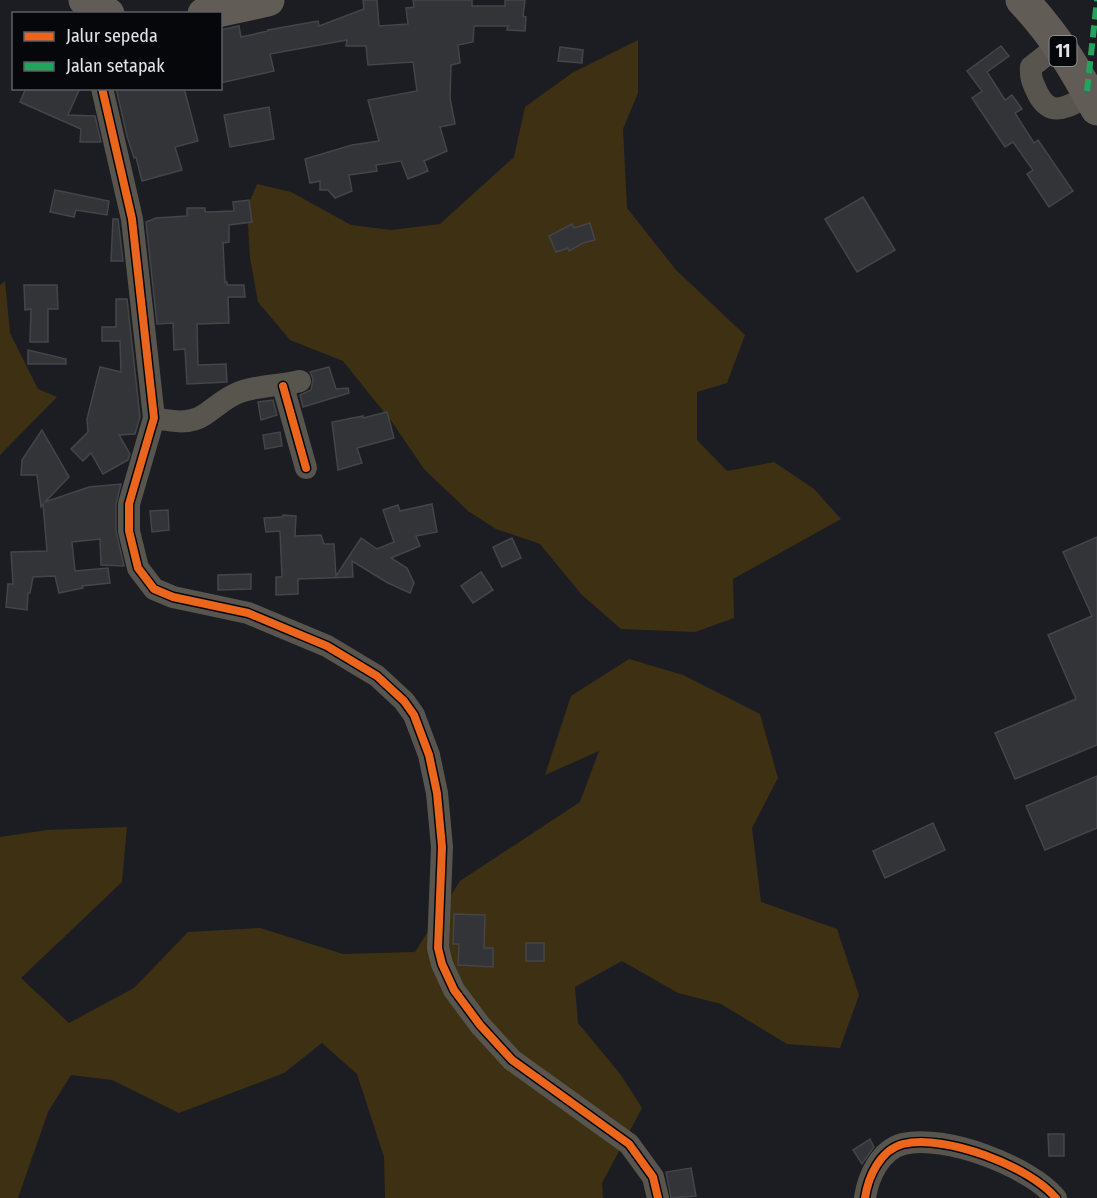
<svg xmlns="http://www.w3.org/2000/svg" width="1097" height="1198" viewBox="0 0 1097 1198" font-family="'Fira Sans Condensed',sans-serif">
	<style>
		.green { fill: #3e3012 }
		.building { fill: #333438; stroke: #444549; stroke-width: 1.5 }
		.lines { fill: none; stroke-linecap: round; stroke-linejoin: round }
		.minor { stroke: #58554f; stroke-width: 22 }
		.highway { stroke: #615d56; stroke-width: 33 }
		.quiet { stroke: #20a55d; stroke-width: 6; stroke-dasharray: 12 6; stroke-linecap: butt }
		.cycleway-casing { stroke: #06070a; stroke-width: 11 }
		.cycleway { stroke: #eb651d; stroke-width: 8 }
		.labels { text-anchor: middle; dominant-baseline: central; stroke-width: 5; stroke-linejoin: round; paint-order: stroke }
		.shield { fill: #06070a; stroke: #a0a2a7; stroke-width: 1.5 }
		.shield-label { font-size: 18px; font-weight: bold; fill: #e2e4ea }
	</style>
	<rect width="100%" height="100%" fill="#1c1d22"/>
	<!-- green -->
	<g class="green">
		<path d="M638 40V93L623 129 627 208 676 270 745 335 727 383 697 392V440L727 471 774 462 814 489 841 519 733 579 734 618 695 632 621 629 581 594 540 544 496 529 468 511 424 469 392 422 343 361 290 340 258 302 250 258 247 208 257 184 291 192 351 225 391 230 440 224 514 157 525 107 572 73Z"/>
		<path d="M5 281 10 333 38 389 57 397 0 455V285Z"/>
		<path d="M629 659 683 675 760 714 778 778 752 828 761 902 837 929 859 995 840 1048 787 1044 721 1004 678 993 622 961 575 987 578 1023 621 1075 642 1108 602 1183 603 1198H385L384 1157 357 1074 322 1043 284 1073 179 1113 112 1080 71 1075 48 1112 18 1198H0V837L47 830 127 827 122 882 21 978 69 1023 134 988 188 932 260 928 343 954 415 952 460 881 580 802 599 751 545 775 571 696Z"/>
	</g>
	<!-- building -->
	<g class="building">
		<path d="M363 0H377L379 26 408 24 406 8 414 7 413 0H472V6H505V0H525L523 16 526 17 525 31 507 30 508 26H474L473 42 458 45 460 63 451 65 450 98 455 124 440 127 447 151 424 161 428 171 408 179 401 161 376 165 377 171 349 175 352 191 335 198 328 190H320V181L310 183 305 159 352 145 379 141 368 100 417 91 413 62 368 65 366 46H346L347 40 270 54 274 71 220 83V30L239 26 241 37 268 31V30L318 21 319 26 364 9Z"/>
		<path d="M1001 46 1009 56 987 72 1005 100 1012 95 1022 109 1015 113 1034 143 1038 140 1073 191 1049 207 1027 174 1033 170 1013 142 1005 147 972 98 982 91 967 71Z"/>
		<path d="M560 47 583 50 582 63 558 61Z"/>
		<path d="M26 88H80L68 115 95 116 101 142H80L81 129 20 102Z"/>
		<path d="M116 88H184L198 141 175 147 182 170 142 181 136 157 134 158 127 136Z"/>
		<path d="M269 107 274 139 230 147 224 115Z"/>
		<path d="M55 190 109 201 107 215 76 210 74 217 50 212Z"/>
		<path d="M863 197 895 250 857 272 825 219Z"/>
		<path d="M249 200 252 222 229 225V242L223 243 225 282H227V285H244L245 297H228L229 323 197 324 198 365 226 364 227 382 187 384 185 349 174 350 173 323 157 324 146 222 156 218 187 216V208H205V212L234 211 233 202Z"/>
		<path d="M113 219H118L123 261H111Z"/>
		<path d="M590 223 595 240 583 243 569 251 568 248 556 252 549 236 572 224 574 228Z"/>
		<path d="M24 285H57L58 309H48V342H30L31 309 25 310Z"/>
		<path d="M116 299H127L140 417 135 434 119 435 130 454 128 460 103 474 91 453 83 461 71 449 88 432 87 419 100 367 121 372 120 341H102V327H116Z"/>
		<path d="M28 350 66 359V364H28Z"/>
		<path d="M329 367 336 389 348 388 349 393 303 407 300 395 311 390 313 379 310 372Z"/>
		<path d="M273 400 277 415 261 420 258 402Z"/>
		<path d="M387 412 394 438 357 448 362 463 338 470 332 422 363 416V418Z"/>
		<path d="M42 430 69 477 45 502 89 487 121 484 116 504V531L124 566 101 565 100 539 72 542 75 571 108 568 110 583 82 586 83 588 59 593 55 576 33 577 30 593H28L27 610 6 607 8 584H13L11 552 47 551 43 504 41 507 37 475H21L22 460Z"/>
		<path d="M280 432 282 446 265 449 263 435Z"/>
		<path d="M432 504 437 532 416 536 420 546 391 558 407 568 414 583 410 593 388 583 352 561 353 577 298 579V594L276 595V577H282L280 531 266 532 264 518 282 517 283 515 296 516 295 536 321 535 324 544H334L336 576 361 538 377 549 394 542 383 510 398 505 400 511Z"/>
		<path d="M168 510 169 530 152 532 150 511Z"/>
		<path d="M1097 537V745L1015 779 995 733 1076 699 1048 635 1092 616 1063 552Z"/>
		<path d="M512 538 521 558 502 567 493 547Z"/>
		<path d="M481 572 493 590 473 603 461 586Z"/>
		<path d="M251 574V589L218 590V575Z"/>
		<path d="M1097 776V828L1045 850 1026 806Z"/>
		<path d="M933 823 945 850 885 878 873 851Z"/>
		<path d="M454 914 485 915 484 948H493V967L458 965 459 944H453Z"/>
		<rect x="526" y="943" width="18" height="18"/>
		<path d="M1048 1134H1064V1156H1049Z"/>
		<path d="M870 1139 874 1147 862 1164 853 1150Z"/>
		<path d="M691 1168 696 1196 671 1198 666 1172Z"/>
	</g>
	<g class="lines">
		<!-- minor -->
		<g class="minor">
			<path d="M1059 45 1031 67C1030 78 1033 83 1038 94 1052 120 1068 105 1090 96"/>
			<path d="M102 88 132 219 154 418 129 504V531L138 568 154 589 173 597 248 613 327 646 377 676 404 701 414 715 429 755 437 793 442 847 438 948 442 964 454 990 480 1025 512 1060 629 1144 653 1177 658 1198"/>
			<path d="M283 386 306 468"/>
			<path d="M154 418C171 421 189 425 204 415 218 406 224 398 240 392 260 385 281 386 300 381"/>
			<path d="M865 1198C868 1177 880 1150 903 1144 945 1134 1029 1166 1056 1198"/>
		</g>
		<!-- highway -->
		<g class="highway">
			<path d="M85 0 108 14"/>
			<path d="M1022 0C1055 35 1074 67 1097 109"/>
			<path d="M204 14 268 0"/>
		</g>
		<!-- quiet -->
		<path class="quiet" d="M1087 91 1097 0"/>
		<defs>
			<g id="cycleway">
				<path d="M102 88 132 219 154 418 129 504V531L138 568 154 589 173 597 248 613 327 646 377 676 404 701 414 715 429 755 437 793 442 847 438 948 442 964 454 990 480 1025 512 1060 629 1144 653 1177 658 1198"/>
				<path d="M283 386 306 468"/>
				<path d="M865 1198C868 1177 880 1150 903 1144 945 1134 1029 1166 1056 1198"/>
			</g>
		</defs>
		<!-- cycleway casing -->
		<use href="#cycleway" class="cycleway-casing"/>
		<!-- cycleway -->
		<use href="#cycleway" class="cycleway"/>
	</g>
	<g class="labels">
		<!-- shield labels -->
		<rect class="shield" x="1049.5" y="36" width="27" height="30" rx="4.5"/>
		<g class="shield-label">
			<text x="1063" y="51">11</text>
		</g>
	</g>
	<!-- legend -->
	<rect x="12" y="12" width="210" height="78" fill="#06070a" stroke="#5e5f64" stroke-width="1.5"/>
	<rect x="24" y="32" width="30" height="9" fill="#eb651d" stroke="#5e5f64" stroke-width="1.5"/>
	<text x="66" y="42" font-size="18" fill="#e2e4ea">Jalur sepeda</text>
	<rect x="24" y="62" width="30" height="9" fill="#20a55d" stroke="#5e5f64" stroke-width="1.5"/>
	<text x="66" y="72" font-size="18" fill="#e2e4ea">Jalan setapak</text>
</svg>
